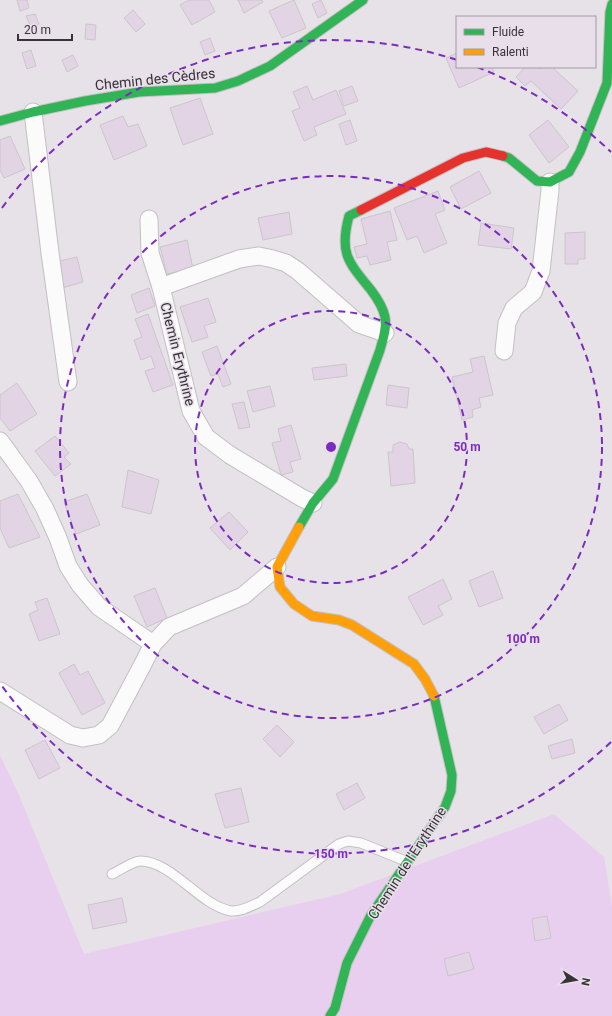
<svg xmlns="http://www.w3.org/2000/svg" width="612" height="1016" viewBox="0 0 612 1016" font-family="Roboto,sans-serif">
	<style>
		.green { fill: #e9cfef }
		.building { fill: #e2d4e5; stroke: #cac6ca }
		.lines { fill: none; stroke-linecap: round; stroke-linejoin: round }
		.lane-casing { stroke: #c3bfc3; stroke-width: 11 }
		.street-casing { stroke: #c3bfc3; stroke-width: 19 }
		.fast-casing { stroke: #c3bfc3; stroke-width: 11 }
		.slow-casing { stroke: #c3bfc3; stroke-width: 11 }
		.jam-casing { stroke: #c3bfc3; stroke-width: 11 }
		.lane { stroke: #fbfbfb; stroke-width: 9 }
		.street { stroke: #fbfbfb; stroke-width: 17 }
		.fast { stroke: #30b455; stroke-width: 9 }
		.slow { stroke: #ff9f0a; stroke-width: 9 }
		.jam { stroke: #e5322d; stroke-width: 9 }
		.ring { fill: none; stroke: #7b2cbf; stroke-width: 2; stroke-dasharray: 7 5 }
		.labels { text-anchor: middle; dominant-baseline: central; stroke-width: 3; stroke-linejoin: round; paint-order: stroke }
		.street-label { font-size: 14px; fill: #373338; stroke: #e8dfea }
		.centre { fill: #7b2cbf; stroke: #e8dfea; stroke-width: 2 }
		.ring-label { font-size: 12px; text-anchor: middle; font-weight: bold; fill: #7b2cbf; stroke: #e8dfea; stroke-width: 3; stroke-linejoin: round; paint-order: stroke }
	</style>
	<rect width="100%" height="100%" fill="#e7e2e7"/>
	<!-- green -->
	<path class="green" d="M0 755 19 795 84 954 340 894 554 814 604 857 612 906V1016H0Z"/>
	<!-- building -->
	<g class="building">
		<path d="M17 0H27L29 8 20 11Z"/>
		<path d="M189 0H209L215 12 192 25 180 5Z"/>
		<path d="M238 0H262L263 2 244 13Z"/>
		<path d="M294 0 306 28 282 38 269 11Z"/>
		<path d="M321 0 327 13 318 18 312 4Z"/>
		<path d="M133 10 145 24 136 32 124 18Z"/>
		<path d="M35 14 39 24 31 27 26 16Z"/>
		<path d="M86 24 96 25 95 40 85 39Z"/>
		<path d="M210 38 215 51 205 55 200 42Z"/>
		<path d="M31 50 36 66 27 69 22 53Z"/>
		<path d="M457 53V67H492L494 72 459 88 446 58Z"/>
		<path d="M73 55 78 66 67 72 62 60Z"/>
		<path d="M525 67H539L541 69 543 67H552L578 91 561 109 531 81 525 86 516 77Z"/>
		<path d="M307 86 313 100 336 90 346 114 314 127 317 135 304 141 292 111 300 108 293 92Z"/>
		<path d="M352 86 358 101 344 106 339 91Z"/>
		<path d="M200 98 213 134 183 145 170 108Z"/>
		<path d="M123 116 128 127 138 124 147 146 114 160 100 125Z"/>
		<path d="M350 120 357 141 346 145 339 124Z"/>
		<path d="M548 120 569 147 549 163 529 135Z"/>
		<path d="M10 136 25 169 4 178 0 170V140Z"/>
		<path d="M479 171 491 193 461 209 450 187Z"/>
		<path d="M438 191 445 210 435 214 447 243 424 253 417 236 407 240 394 208Z"/>
		<path d="M390 211 397 240 387 242 391 260 370 265 367 256 357 258 354 247 367 244 361 219Z"/>
		<path d="M289 212 292 234 263 240 258 218Z"/>
		<path d="M481 223 514 228 511 249 478 245Z"/>
		<path d="M585 232V259H578V264H565V233Z"/>
		<path d="M187 240 193 269 167 274 160 247Z"/>
		<path d="M77 257 83 282 62 288 55 262Z"/>
		<path d="M149 288 155 306 137 313 131 295Z"/>
		<path d="M208 298 216 322 204 326 208 337 192 342 180 307Z"/>
		<path d="M148 314 173 385 153 392 145 371 155 368 151 356 141 360 134 340 142 337 135 319Z"/>
		<path d="M217 346 231 384 223 387 218 374 211 376 202 352Z"/>
		<path d="M484 356 493 395 479 398 481 407 472 410 473 417 462 420 452 377 473 372 470 359Z"/>
		<path d="M346 364 347 376 314 380 312 368Z"/>
		<path d="M17 383 37 414 10 431 0 418V395Z"/>
		<path d="M388 385 409 388 407 408 386 405Z"/>
		<path d="M270 386 275 406 253 412 247 391Z"/>
		<path d="M244 402 250 427 239 429 232 404Z"/>
		<path d="M291 425 301 459 290 462 293 472 281 475 272 443 281 441 278 429Z"/>
		<path d="M55 436 69 453 64 457 71 464 55 476 35 451Z"/>
		<path d="M400 442 407 444 409 449H413L415 483 391 486 388 452H393V445Z"/>
		<path d="M128 470 159 480 151 514 122 507Z"/>
		<path d="M18 494 40 537 9 548 0 528V501Z"/>
		<path d="M87 494 100 525 76 534 64 502Z"/>
		<path d="M229 512 248 532 230 550 210 528Z"/>
		<path d="M493 571 503 598 479 607 469 581Z"/>
		<path d="M443 579 452 599 438 606 443 615 423 625 408 597Z"/>
		<path d="M155 588 167 618 147 627 134 596Z"/>
		<path d="M47 598 60 634 39 641 29 614 38 610 35 602Z"/>
		<path d="M74 664 80 675 88 671 105 703 82 715 59 673Z"/>
		<path d="M559 704 568 720 544 734 534 717Z"/>
		<path d="M277 725 294 742 280 757 263 739Z"/>
		<path d="M572 739 575 753 552 759 548 746Z"/>
		<path d="M45 740 60 768 39 779 25 750Z"/>
		<path d="M357 783 365 798 344 810 336 794Z"/>
		<path d="M241 788 249 822 225 828 215 794Z"/>
		<path d="M122 898 127 922 93 929 88 905Z"/>
		<path d="M547 916 551 938 535 941 532 919Z"/>
		<path d="M469 952 474 969 448 976 444 959Z"/>
	</g>
	<g class="lines">
		<defs>
			<path id="lane" d="M112 874C119 871 133 861 140 861 172 861 199 905 231 911 240 912 251 906 260 902L339 844 348 841 361 843 408 862"/>
			<g id="street">
				<path d="M33 112 50 253 68 382"/>
				<path d="M149 219 150 253 161 287 191 411 206 437 230 455 302 498 313 503"/>
				<path d="M161 287 239 259 259 256 273 259 286 263 298 271 359 324 385 333"/>
				<path d="M504 351 507 323 514 308 533 292 541 271 550 190V182"/>
				<path d="M0 441 29 481 45 509 58 538 68 566 80 585 99 607 153 644"/>
				<path d="M0 691 70 735 83 738 99 735 110 726 143 664 153 644 169 627 243 596 277 567"/>
			</g>
			<g id="fast">
				<path d="M0 121 33 112 85 101 139 92 215 88 238 81 270 66 363 0"/>
				<path d="M503 156 509 158 537 181 550 182 569 172 580 152 607 83 610 12 612 4"/>
				<path d="M299 527 313 503 333 479 380 350C383 339 387 328 385 317 383 307 377 298 371 290 348 262 339 253 349 216L361 210"/>
				<path d="M330 1016 335 1008 347 963 371 915 445 807 451 791 452 775 434 696"/>
			</g>
			<path id="slow" d="M299 527 277 567 280 587 294 604 312 616 339 620 352 625 414 664 425 679 434 696"/>
			<path id="jam" d="M361 210 463 158 486 152 503 156"/>
		</defs>
		<!-- lane casing -->
		<use href="#lane" class="lane-casing"/>
		<!-- street casing -->
		<use href="#street" class="street-casing"/>
		<!-- fast casing -->
		<use href="#fast" class="fast-casing"/>
		<!-- slow casing -->
		<use href="#slow" class="slow-casing"/>
		<!-- jam casing -->
		<use href="#jam" class="jam-casing"/>
		<!-- lane -->
		<use href="#lane" class="lane"/>
		<!-- street -->
		<use href="#street" class="street"/>
		<!-- fast -->
		<use href="#fast" class="fast"/>
		<!-- slow -->
		<use href="#slow" class="slow"/>
		<!-- jam -->
		<use href="#jam" class="jam"/>
	</g>
	<!-- distance rings -->
	<g class="ring">
		<circle cx="331" cy="447" r="136"/>
		<circle cx="331" cy="447" r="271"/>
		<path d="M611 742A407 407 0 0 1 2 686M2 208A407 407 0 0 1 457 60M477 67A407 407 0 0 1 611 152"/>
	</g>
	<g class="labels">
		<!-- street labels -->
		<g class="street-label">
			<text transform="translate(155 79) rotate(-6)">Chemin des Cèdres</text>
			<text transform="translate(178 354) rotate(76)">Chemin Erythrine</text>
			<text transform="translate(407 863) rotate(-57)">Chemin de l'Erythrine</text>
		</g>
	</g>
	<circle cx="331" cy="447" r="6" class="centre"/>
	<g class="ring-label">
		<text x="467" y="451">50 m</text>
		<text x="523" y="643">100 m</text>
		<text x="331" y="858">150 m</text>
	</g>
	<!-- legend -->
	<rect x="456" y="16" width="140" height="52" fill="#e8dfea" stroke="#a19aa3"/>
	<rect x="464" y="29" width="20" height="6" fill="#30b455" stroke="#a19aa3"/>
	<text x="492" y="36" font-size="12" fill="#373338">Fluide</text>
	<rect x="464" y="49" width="20" height="6" fill="#ff9f0a" stroke="#a19aa3"/>
	<text x="492" y="56" font-size="12" fill="#373338">Ralenti</text>
	<!-- north arrow -->
	<g transform="translate(576 980) rotate(101)" stroke="#e8dfea" stroke-width="3" paint-order="stroke">
	<path d="M0-3L7 15L0 10L-7 15Z" fill="#373338"/>
	<text y="-6" font-size="11" font-weight="bold" text-anchor="middle" fill="#373338">N</text>
	</g>
	<!-- scale -->
	<path d="M18 34v6h54v-6" fill="none" stroke="#373338" stroke-width="2"/>
	<text x="24" y="34" font-size="12" fill="#373338" stroke="#e8dfea" stroke-width="3" paint-order="stroke">20 m</text>
</svg>
